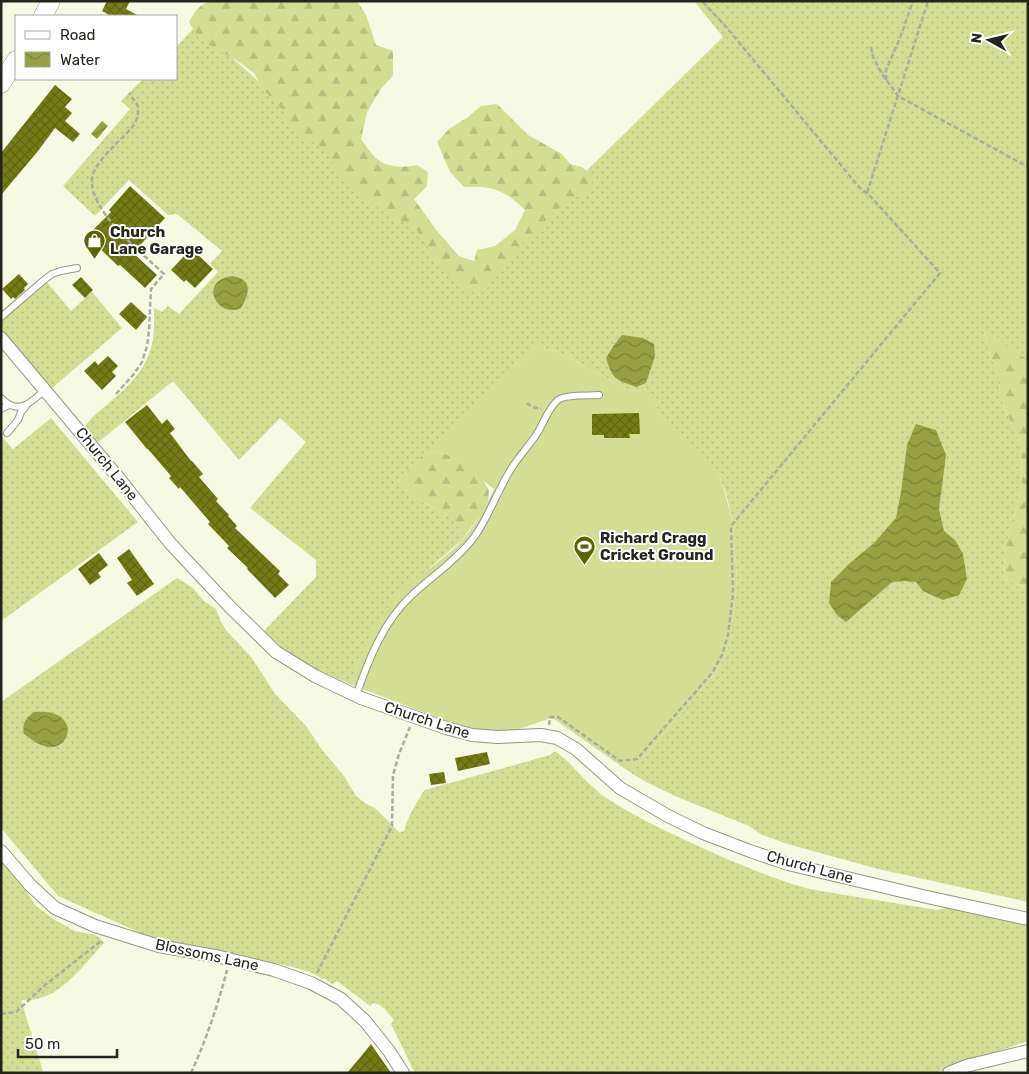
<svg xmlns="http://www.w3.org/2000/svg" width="1029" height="1074" viewBox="0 0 1029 1074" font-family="Rubik,sans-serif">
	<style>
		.grass { fill: url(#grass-dots) }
		.forest { fill: url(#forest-firs) }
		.garden { fill: #d3dd94 }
		.water { fill: url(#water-waves) }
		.building { fill: url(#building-cross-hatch) }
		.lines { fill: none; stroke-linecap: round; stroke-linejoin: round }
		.lane-casing { stroke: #949783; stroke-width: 8 }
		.street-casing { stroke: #949783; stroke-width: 14 }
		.secondary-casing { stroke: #949783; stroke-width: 19 }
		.path { stroke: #aaad9b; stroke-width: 2.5; stroke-dasharray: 5 2.5; stroke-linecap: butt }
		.lane { stroke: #fff; stroke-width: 6 }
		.street { stroke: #fff; stroke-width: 12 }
		.secondary { stroke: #fff; stroke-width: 18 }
		.labels { text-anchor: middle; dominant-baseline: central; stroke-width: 4; stroke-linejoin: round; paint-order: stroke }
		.poi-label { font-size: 15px; font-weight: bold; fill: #24261d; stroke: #fff; text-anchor: start }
		.street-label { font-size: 15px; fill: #24261d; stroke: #fff }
	</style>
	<defs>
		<pattern id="grass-dots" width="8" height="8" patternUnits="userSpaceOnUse" patternTransform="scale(1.25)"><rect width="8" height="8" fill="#d3dd94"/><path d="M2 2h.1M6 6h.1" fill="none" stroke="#b5be7f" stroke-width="1.8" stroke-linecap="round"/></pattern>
		<pattern id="forest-firs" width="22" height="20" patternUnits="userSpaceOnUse" patternTransform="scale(1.25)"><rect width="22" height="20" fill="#d3dd94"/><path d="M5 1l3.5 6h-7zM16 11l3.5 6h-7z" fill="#b5be7f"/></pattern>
		<pattern id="water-waves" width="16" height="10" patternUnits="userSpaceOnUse" patternTransform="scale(1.25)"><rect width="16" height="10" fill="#97a142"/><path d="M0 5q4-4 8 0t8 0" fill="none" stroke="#7b8337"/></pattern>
		<pattern id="building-cross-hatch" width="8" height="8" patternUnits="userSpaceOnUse" patternTransform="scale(1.25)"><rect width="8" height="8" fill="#747d15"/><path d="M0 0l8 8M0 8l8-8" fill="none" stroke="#5f6613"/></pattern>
	</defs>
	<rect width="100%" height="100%" fill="#f6fae3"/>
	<!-- grass -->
	<g class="grass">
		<path d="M694 1H1028V360L983 329 988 344 990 356 996 368 1002 400 1007 414 1019 438 1021 445 1022 485 1006 546 1004 565 1005 579 1028 589V902L878 869 791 845 762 835 749 826 675 796 646 782 631 773 717 671 725 657 730 640 734 612 737 579 733 523 726 493 719 476 659 414 655 402 639 391 627 390 589 368 558 352 536 346 398 480 414 497 450 517 459 527 461 541 400 593 381 618 359 661 350 684 316 669 287 654 262 633 316 577V560L250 508 306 442 280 418 239 460 173 381 95 445 83 430C89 418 101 410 110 402 126 389 144 371 150 351 155 337 154 322 154 308L162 312 168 306 179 314 218 272 210 264 222 251 177 214 168 215 129 180 95 216 63 186 130 109 121 101 143 79H176V47L196 26 308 125 476 279 723 37Z"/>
		<path d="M46 281 71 311 92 292 122 328 50 390 1 332V321L37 288Z"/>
		<path d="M51 418 138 522 1 621V436L13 449Z"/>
		<path d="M177 578 193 588 204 601 216 609 221 622 226 630 252 658 275 694 306 726 323 751 344 776 356 796 366 804 375 808 399 832 404 831C408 816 416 804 423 792L425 790 550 755 555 751C573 764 585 782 602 795 632 816 664 830 696 845 733 862 770 878 809 889L937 910 951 907 1028 926V1041L934 1073H415L391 1024 394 1020C387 1012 384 1005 373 1003L370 1006 337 981 332 984 324 978 323 979 312 973 289 966 154 939 58 896 1 828V702Z"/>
		<path d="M1 859 18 879 36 906 55 920 75 931 95 935 100 938 104 943C87 961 65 992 40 998 34 1000 27 1000 21 1000L43 1071 38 1073H1Z"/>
	</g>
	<!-- forest -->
	<g class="forest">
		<path d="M211 1H357L366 15 376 45 393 51V75L381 89 367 112 361 139C365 144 368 150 373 155 384 168 402 168 417 165L428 172 427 186 414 199 437 231 459 256 474 261 477 250 495 246 515 230 525 210C504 190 494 186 464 187L450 172 437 142 449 129 468 117 481 106 497 104 528 135 562 154 570 164 582 167 593 177 591 192 571 199 554 212 539 228 519 246 510 258 494 272 490 285 483 292C479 292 475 293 472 291 445 282 428 246 413 224L395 220 348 186 334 166 325 149 301 135 292 126 280 107 262 88 254 73 239 62 198 38 189 22C195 12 199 4 211 1Z"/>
		<path d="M983 328 1028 360V589L1005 579 1004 565 1006 546 1022 485 1021 445 1019 438 1007 414 1002 400 996 368 990 356 988 344Z"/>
		<path d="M433 452 450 455 467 467 483 480 489 490 488 501 482 513 461 541 459 527 450 517 414 497 398 480 423 455Z"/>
	</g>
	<!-- garden -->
	<path class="garden" d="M536 346 558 352 589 368 627 390 639 391 648 394 655 402 659 414 709 463 719 476 725 493 733 523 737 579 734 612 730 640 725 657 717 671 631 773 554 719H548L516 730 472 731 350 684C362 652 376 618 400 593 418 574 447 559 464 538 477 523 486 506 494 489L450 455 433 452 423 455Z"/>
	<!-- water -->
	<g class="water">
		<path d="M102 121 108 126 97 139 91 134Z"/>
		<path d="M232 276C253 279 250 293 241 308 239 309 236 310 234 310 215 312 200 281 232 276Z"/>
		<path d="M622 335 643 338 654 344 655 356 646 383 636 387C615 379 613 380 606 358L614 345Z"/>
		<path d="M916 424 936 430 946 455 939 509 944 531 955 540 963 554 967 579 959 595 943 600 923 591 916 582 904 581 892 582 846 622 837 615 829 603 831 582 850 563 873 544 896 518 901 492 907 445Z"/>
		<path d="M34 712C82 707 73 754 44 746 36 744 30 738 24 734 22 723 25 719 34 712Z"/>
	</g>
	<!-- building -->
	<g class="building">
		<path d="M107 1H130L126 9 139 16H111L102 11Z"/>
		<path d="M55 85 72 99 65 107 72 113 65 121 80 134 73 142 55 128 38 151 1 195V153Z"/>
		<path d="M130 186 165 218 133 253 157 275 145 288 120 265 118 266 87 236 111 212 109 210Z"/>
		<path d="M194 251 213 269 195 288 186 280 184 282 171 270 186 254 189 257Z"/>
		<path d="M19 274 28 284 24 288 25 290 15 299 13 297 11 299 2 289Z"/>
		<path d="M81 277 93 290 85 298 72 285Z"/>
		<path d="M131 302 147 317 136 330 119 314Z"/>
		<path d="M108 356 118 366 112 372 116 376 102 390 84 371 95 361 98 365Z"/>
		<path d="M147 405 162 424 167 419 175 429 170 433 191 461H192L203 474 199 477 218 499 216 501 229 515 228 516 237 526 235 528 280 571 278 574 289 585 275 598 247 569 248 568 227 548 229 546 208 524 210 522 180 487 179 489 169 478 171 476 148 449H147L125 422Z"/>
		<path d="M639 413 640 434H629L630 438H604V435H592V414Z"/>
		<path d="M129 549 154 584 137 596 127 583 132 580 117 558Z"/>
		<path d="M99 553 108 565 98 573 101 577 90 585 78 569Z"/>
		<path d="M487 752 490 764 458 771 455 758Z"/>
		<path d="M444 772 446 783 431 785 429 774Z"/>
		<path d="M371 1044 391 1073H347L358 1060Z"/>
	</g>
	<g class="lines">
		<defs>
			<g id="lane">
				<path d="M1 317 44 280 52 274 61 271 77 268"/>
				<path d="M1 398C19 416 30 403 45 390"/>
				<path d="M1 409 9 405"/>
				<path d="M7 433 18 420 21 412 26 406"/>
				<path d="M356 696C368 661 383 622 411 596 431 577 461 557 477 533 490 513 498 490 511 469 519 456 530 445 538 432 544 422 549 407 558 400 566 394 589 396 599 395"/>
			</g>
			<g id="street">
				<path d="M1 338 117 476 170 543 230 607 276 652 315 676 361 698 446 728 472 735 497 737 541 735 557 738 576 749 620 788 668 816 703 833 750 851 788 864 927 897 1028 919"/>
				<path d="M1 851 30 885 55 908 95 926 159 946 220 957 274 970 311 983 341 999 365 1021 389 1051 403 1073"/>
				<path d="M949 1073 966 1066 1028 1051"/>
			</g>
			<g id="secondary">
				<path d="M43 16 51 1"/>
				<path d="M1 84 16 60"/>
			</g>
		</defs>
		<!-- lane casing -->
		<use href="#lane" class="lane-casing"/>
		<!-- street casing -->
		<use href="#street" class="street-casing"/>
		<!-- secondary casing -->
		<use href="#secondary" class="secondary-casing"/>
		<!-- path -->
		<g class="path">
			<path d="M871 47 873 57 882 74 898 96 1028 167"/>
			<path d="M886 80V70L900 38 913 1"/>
			<path d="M867 193 928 1"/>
			<path d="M116 394 133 375 142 362 147 346 149 331 151 289 164 274C142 253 89 211 92 179 93 168 105 155 113 147 121 138 133 130 137 118 138 115 138 110 138 106L129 93"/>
			<path d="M527 403 532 407 541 409"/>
			<path d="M549 725 550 717H558L620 761 637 759 712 673 722 655 728 635 733 594 731 526 940 273 871 197 859 187 727 28 702 1"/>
			<path d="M317 973 392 826 393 775 399 754 410 727"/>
			<path d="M1 1014 16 1012 45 985 101 941"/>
			<path d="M191 1073C206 1040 218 1005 227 970"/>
		</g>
		<!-- lane -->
		<use href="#lane" class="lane"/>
		<!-- street -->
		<use href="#street" class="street"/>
		<!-- secondary -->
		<use href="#secondary" class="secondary"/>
	</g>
	<!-- icons -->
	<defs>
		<symbol id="shop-pin" viewBox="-11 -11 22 30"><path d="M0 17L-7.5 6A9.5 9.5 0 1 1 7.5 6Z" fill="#5c6401" stroke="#fff"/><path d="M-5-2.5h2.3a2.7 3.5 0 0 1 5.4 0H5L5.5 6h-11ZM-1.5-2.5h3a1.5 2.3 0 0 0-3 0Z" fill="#fff"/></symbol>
		<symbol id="stadium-pin" viewBox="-11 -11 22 30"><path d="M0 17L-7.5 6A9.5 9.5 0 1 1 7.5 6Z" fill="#5c6401" stroke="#fff"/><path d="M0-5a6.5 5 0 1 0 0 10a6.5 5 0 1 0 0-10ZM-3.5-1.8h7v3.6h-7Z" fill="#fff"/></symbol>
	</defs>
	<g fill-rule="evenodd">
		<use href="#shop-pin" x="82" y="228" width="25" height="34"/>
		<use href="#stadium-pin" x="572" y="534" width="25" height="34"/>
	</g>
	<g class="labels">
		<!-- poi labels -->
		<g class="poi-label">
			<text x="110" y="232">Church<tspan x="110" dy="17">Lane Garage</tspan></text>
			<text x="600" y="538">Richard Cragg<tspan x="600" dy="17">Cricket Ground</tspan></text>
		</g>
		<!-- street labels -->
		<g class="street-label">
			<text transform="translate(107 464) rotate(51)">Church Lane</text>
			<text transform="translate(427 720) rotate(18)">Church Lane</text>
			<text transform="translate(810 867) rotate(15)">Church Lane</text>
			<text transform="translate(207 955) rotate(12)">Blossoms Lane</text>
		</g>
	</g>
	<!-- border -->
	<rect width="1029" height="1074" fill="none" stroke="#24261d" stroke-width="5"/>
	<!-- legend -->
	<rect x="15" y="15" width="162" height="65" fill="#ffffff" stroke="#a7a8a5"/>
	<rect x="25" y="31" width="25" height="8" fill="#ffffff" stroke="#a7a8a5"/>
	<text x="60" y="40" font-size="15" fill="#24261d">Road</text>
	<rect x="25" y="52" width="25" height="15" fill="url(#water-waves)" stroke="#a7a8a5"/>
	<text x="60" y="65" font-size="15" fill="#24261d">Water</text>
	<!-- north arrow -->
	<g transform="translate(989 40) rotate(278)" stroke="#ffffff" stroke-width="4" paint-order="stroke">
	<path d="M0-4L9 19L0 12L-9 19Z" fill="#24261d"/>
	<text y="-8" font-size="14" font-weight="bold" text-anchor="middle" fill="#24261d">N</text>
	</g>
	<!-- scale -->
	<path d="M18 1049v8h99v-8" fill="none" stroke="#24261d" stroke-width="2.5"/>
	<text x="25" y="1049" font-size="15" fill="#24261d" stroke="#ffffff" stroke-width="4" paint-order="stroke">50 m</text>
</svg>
